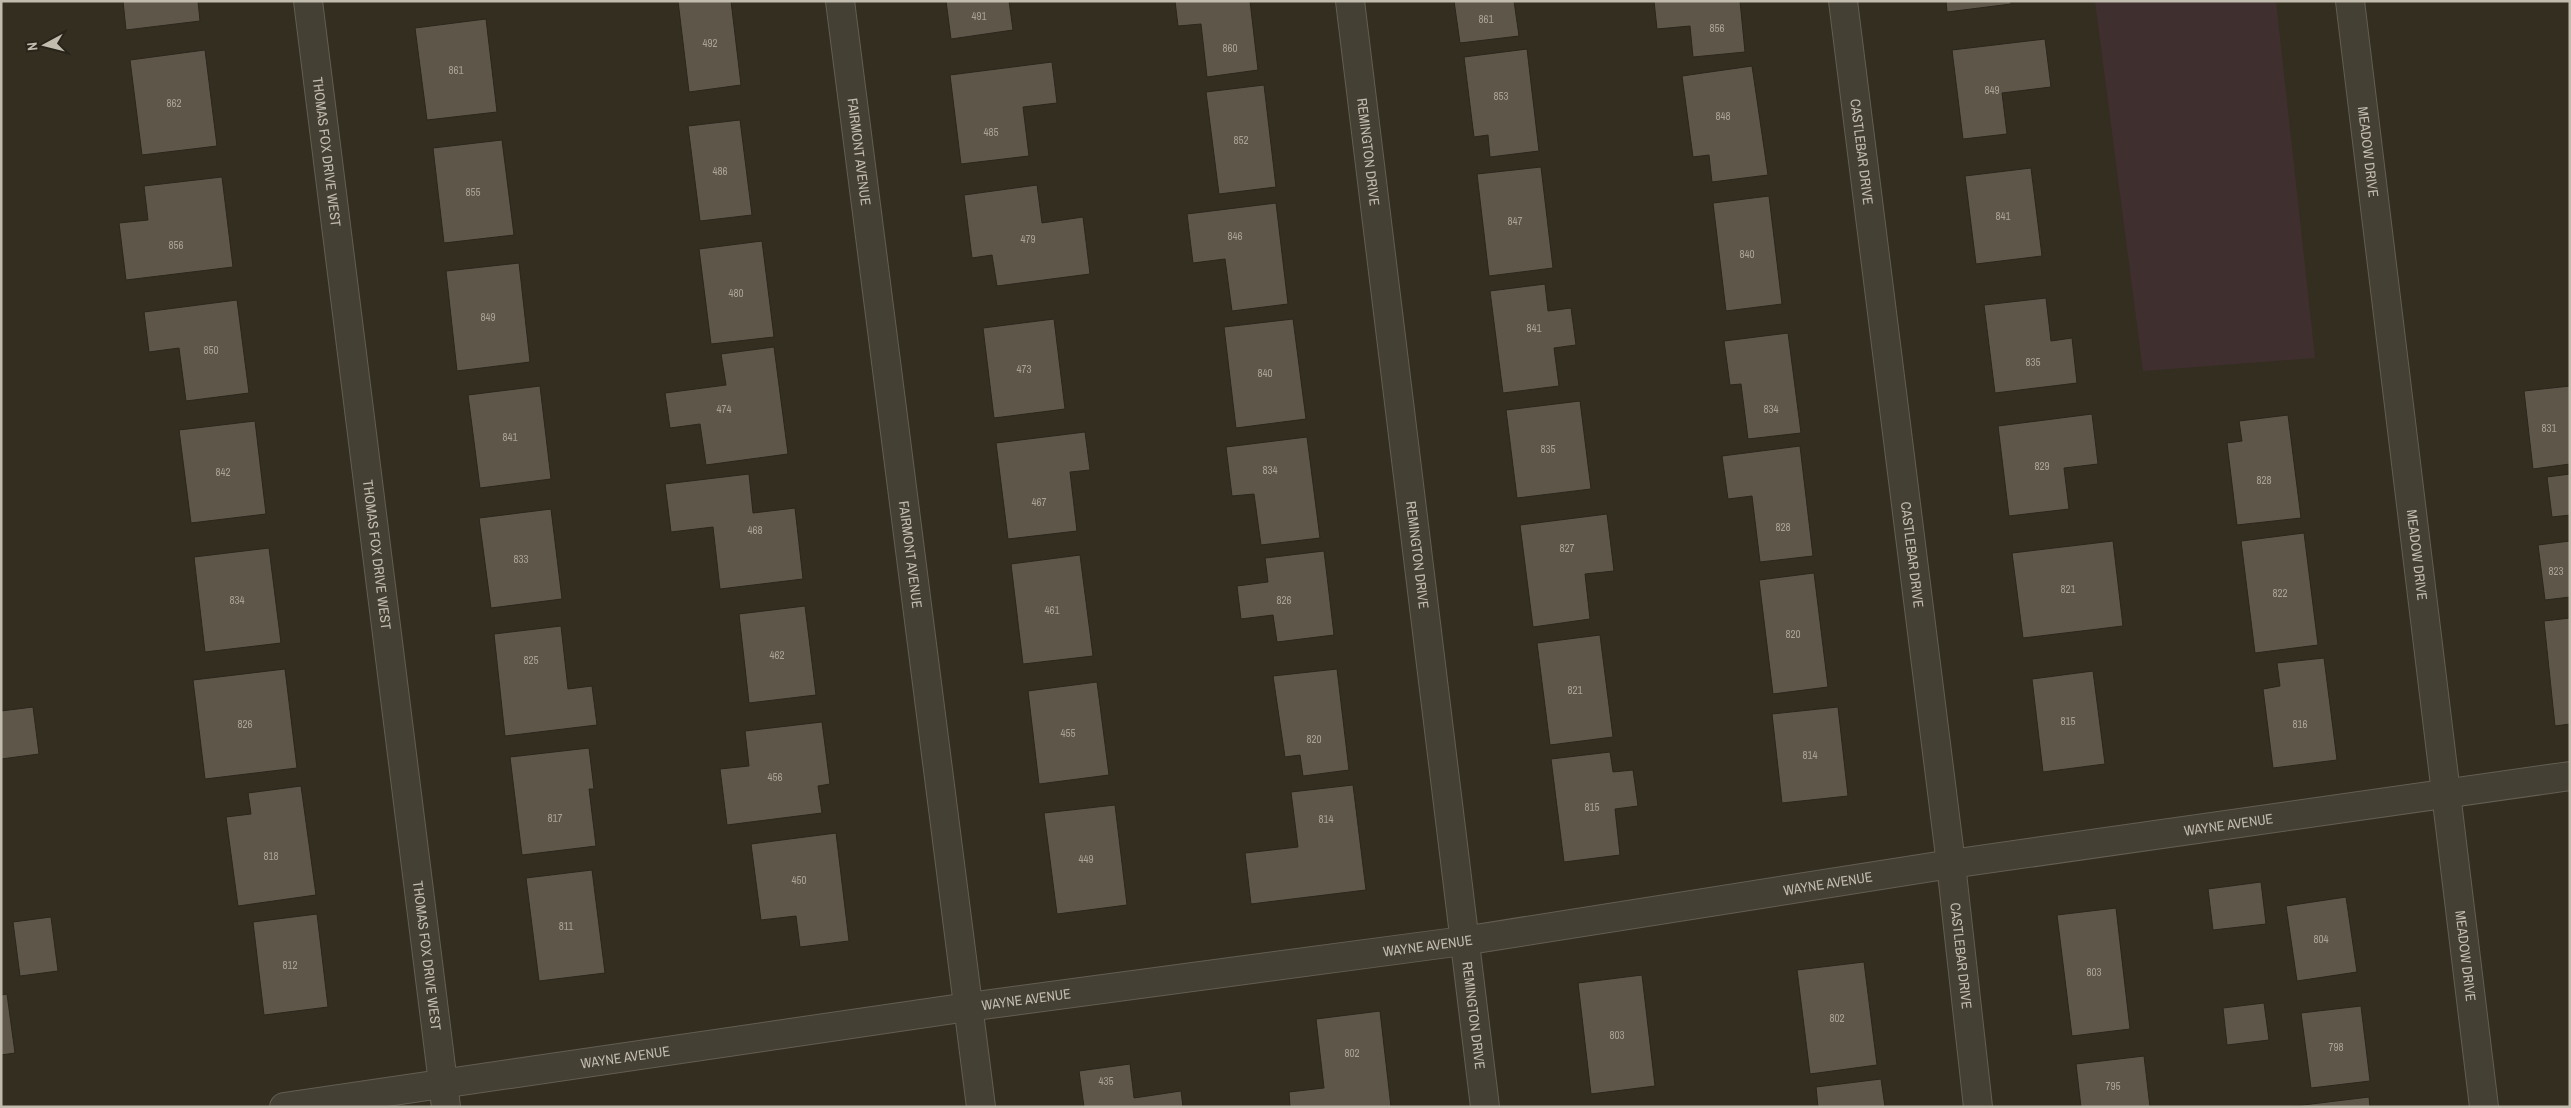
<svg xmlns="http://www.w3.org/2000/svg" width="2571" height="1108" viewBox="0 0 2571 1108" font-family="'Archivo Narrow',sans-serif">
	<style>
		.green { fill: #402f2f }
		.building { fill: #5e5648; stroke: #2b261c }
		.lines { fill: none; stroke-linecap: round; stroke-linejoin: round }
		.minor-casing { stroke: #635d52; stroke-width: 30 }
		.tertiary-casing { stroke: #635d52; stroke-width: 30 }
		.minor { stroke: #454034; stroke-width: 28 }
		.tertiary { stroke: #454034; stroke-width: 28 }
		.labels { text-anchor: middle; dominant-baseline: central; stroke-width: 4; stroke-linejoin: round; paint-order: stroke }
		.number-label { font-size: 11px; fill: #a9a295 }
		.street-label { font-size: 14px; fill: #c2bcaf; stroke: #29241a }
	</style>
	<rect width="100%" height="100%" fill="#342e21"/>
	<!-- green -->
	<path class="green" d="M2095 1H2276L2315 358 2143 371Z"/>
	<!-- building -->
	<g class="building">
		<path d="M123 1H198L200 21 126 30Z"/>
		<path d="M678 1H731L741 85 689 92Z"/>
		<path d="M946 1H1009L1013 30 951 39Z"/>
		<path d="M1175 1H1250L1258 70 1207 77 1201 24 1178 26Z"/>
		<path d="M1454 1H1514L1519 36 1460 43Z"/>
		<path d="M1654 1H1740L1745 52 1693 57 1690 26 1657 29Z"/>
		<path d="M1946 1H2011V4L1947 12Z"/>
		<path d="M486 19 497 112 427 120 415 28Z"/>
		<path d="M2045 39 2051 87 2002 93 2007 134 1963 139 1952 50Z"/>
		<path d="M1527 49 1539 151 1490 157 1488 135 1474 137 1464 57Z"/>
		<path d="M205 50 217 146 142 155 130 60Z"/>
		<path d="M1052 62 1057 103 1023 107 1029 156 961 164 950 75Z"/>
		<path d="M1752 66 1768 175 1712 182 1709 155 1693 157 1682 76Z"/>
		<path d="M1264 85 1276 187 1219 194 1206 92Z"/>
		<path d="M740 120 752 215 700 221 688 126Z"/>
		<path d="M502 140 514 235 444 243 433 148Z"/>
		<path d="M1541 167 1553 268 1489 276 1477 174Z"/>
		<path d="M2031 168 2042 256 1976 264 1965 176Z"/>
		<path d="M222 177 233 267 126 280 119 223 148 220 144 186Z"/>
		<path d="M1037 185 1042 223 1083 217 1090 274 997 286 992 255 972 258 964 195Z"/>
		<path d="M1769 196 1782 304 1726 311 1713 203Z"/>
		<path d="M1276 203 1288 304 1232 311 1225 259 1193 263 1187 214Z"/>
		<path d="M762 241 774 337 711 344 699 249Z"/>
		<path d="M519 263 530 362 457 371 446 271Z"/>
		<path d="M1545 284 1548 311 1571 308 1576 345 1554 348 1559 386 1503 393 1490 291Z"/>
		<path d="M2046 298 2051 341 2072 338 2077 383 1995 393 1984 305Z"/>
		<path d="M237 300 249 393 186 401 179 348 149 352 144 312Z"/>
		<path d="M1054 319 1065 409 994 418 983 328Z"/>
		<path d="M1293 319 1306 419 1236 428 1224 327Z"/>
		<path d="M1788 333 1801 433 1748 439 1741 384 1730 385 1724 341Z"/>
		<path d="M774 347 788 454 706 465 700 424 670 428 665 393 726 385 721 354Z"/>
		<path d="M540 386 551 479 480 488 468 395Z"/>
		<path d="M2570 386V464L2533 469 2524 391Z"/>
		<path d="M1580 401 1591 489 1517 498 1506 410Z"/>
		<path d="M2092 414 2098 464 2064 468 2069 509 2009 516 1998 426Z"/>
		<path d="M2288 415 2301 518 2237 525 2227 443 2242 441 2239 421Z"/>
		<path d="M255 421 266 514 191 523 179 430Z"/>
		<path d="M1085 432 1090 470 1070 472 1077 531 1008 539 996 443Z"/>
		<path d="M1307 437 1320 538 1261 545 1254 494 1232 496 1226 447Z"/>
		<path d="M1800 446 1813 556 1760 562 1752 496 1728 499 1722 456Z"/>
		<path d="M749 474 753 513 795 508 803 579 720 589 713 527 671 532 665 484Z"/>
		<path d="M2570 474V515L2552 517 2547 477Z"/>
		<path d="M551 509 562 599 491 608 479 518Z"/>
		<path d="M1607 514 1614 571 1585 574 1590 619 1533 627 1520 525Z"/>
		<path d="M2304 533 2318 645 2255 653 2241 541Z"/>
		<path d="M2113 541 2123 626 2023 638 2012 553Z"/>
		<path d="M2570 541V597L2545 600 2538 545Z"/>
		<path d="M269 548 281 643 205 652 194 557Z"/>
		<path d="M1324 551 1334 635 1277 642 1273 615 1241 619 1237 586 1268 582 1265 558Z"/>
		<path d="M1080 555 1093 656 1023 664 1011 564Z"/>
		<path d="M1814 573 1828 687 1773 694 1759 580Z"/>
		<path d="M805 606 816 695 749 703 739 614Z"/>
		<path d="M2570 618V724L2555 726 2544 621Z"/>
		<path d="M561 626 568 689 592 686 597 725 505 736 494 634Z"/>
		<path d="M1600 635 1613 737 1550 745 1537 643Z"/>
		<path d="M2324 658 2337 760 2273 768 2263 689 2280 686 2277 663Z"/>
		<path d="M285 669 297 768 205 779 193 680Z"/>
		<path d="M1337 669 1349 770 1303 776 1300 755 1285 757 1273 676Z"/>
		<path d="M2093 671 2105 764 2043 772 2032 679Z"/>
		<path d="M1097 682 1109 775 1039 784 1028 691Z"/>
		<path d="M33 707 39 754 1 759V711Z"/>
		<path d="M1838 707 1848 796 1782 803 1772 714Z"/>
		<path d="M822 722 830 784 818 786 822 813 727 825 720 769 749 766 745 731Z"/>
		<path d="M589 748 594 789H589L596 846 522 855 510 757Z"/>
		<path d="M1610 752 1613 772 1633 770 1638 806 1615 809 1620 855 1564 862 1551 759Z"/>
		<path d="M1353 785 1366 890 1251 904 1245 853 1298 847 1291 792Z"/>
		<path d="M301 786 316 895 238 906 226 817 251 814 248 793Z"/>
		<path d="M1115 805 1127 905 1057 914 1044 813Z"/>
		<path d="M836 833 849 941 800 947 796 916 761 920 751 844Z"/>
		<path d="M592 870 605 973 539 981 526 878Z"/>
		<path d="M2261 882 2266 924 2213 930 2208 889Z"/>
		<path d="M2346 897 2357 972 2297 981 2286 906Z"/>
		<path d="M2116 908 2130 1029 2072 1036 2057 915Z"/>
		<path d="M317 914 328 1007 264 1015 253 922Z"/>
		<path d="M51 917 58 971 20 976 13 922Z"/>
		<path d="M1864 962 1877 1065 1810 1074 1797 970Z"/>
		<path d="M1642 975 1655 1086 1591 1094 1578 983Z"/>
		<path d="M7 994 15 1053 1 1055V995Z"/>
		<path d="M2264 1003 2269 1040 2227 1045 2223 1008Z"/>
		<path d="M2361 1006 2370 1081 2311 1088 2301 1013Z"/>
		<path d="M1380 1011 1391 1107H1290L1289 1092 1324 1088 1316 1019Z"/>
		<path d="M2144 1056 2150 1107H2081L2076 1064Z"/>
		<path d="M1130 1064 1134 1098 1181 1091 1183 1107H1084L1079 1071Z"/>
		<path d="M1881 1079 1885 1107H1818L1816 1087Z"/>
		<path d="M2369 1097 2370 1107H2287Z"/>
	</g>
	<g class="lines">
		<defs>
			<g id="minor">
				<path id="s1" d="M308 1 446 1107"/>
				<path id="s2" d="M840 1 981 1107"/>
				<path id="s3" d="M1350 1 1485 1107"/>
				<path id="s4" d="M1843 1 1951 864 1978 1107"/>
				<path id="s5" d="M284 1107 968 1007 1463 941 1951 864 2570 776"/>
			</g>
			<g id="tertiary">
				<path id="s6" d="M2350 1 2484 1107"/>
			</g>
		</defs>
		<!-- minor casing -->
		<use href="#minor" class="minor-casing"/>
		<!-- tertiary casing -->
		<use href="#tertiary" class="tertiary-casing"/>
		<!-- minor -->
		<use href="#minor" class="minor"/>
		<!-- tertiary -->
		<use href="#tertiary" class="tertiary"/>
	</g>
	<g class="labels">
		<!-- number labels -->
		<g class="number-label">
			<text x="979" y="16">491</text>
			<text x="1486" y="19">861</text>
			<text x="1717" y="28">856</text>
			<text x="710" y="43">492</text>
			<text x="1230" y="48">860</text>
			<text x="456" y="70">861</text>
			<text x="1992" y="90">849</text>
			<text x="1501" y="96">853</text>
			<text x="174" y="103">862</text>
			<text x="1723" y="116">848</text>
			<text x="991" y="132">485</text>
			<text x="1241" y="140">852</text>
			<text x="720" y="171">486</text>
			<text x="473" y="192">855</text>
			<text x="2003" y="216">841</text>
			<text x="1515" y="221">847</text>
			<text x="1235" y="236">846</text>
			<text x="1028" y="239">479</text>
			<text x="176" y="245">856</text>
			<text x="1747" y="254">840</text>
			<text x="736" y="293">480</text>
			<text x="488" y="317">849</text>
			<text x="1534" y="328">841</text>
			<text x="211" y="350">850</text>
			<text x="2033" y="362">835</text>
			<text x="1024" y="369">473</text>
			<text x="1265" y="373">840</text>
			<text x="724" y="409">474</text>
			<text x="1771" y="409">834</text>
			<text x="2549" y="428">831</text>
			<text x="510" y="437">841</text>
			<text x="1548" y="449">835</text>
			<text x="2042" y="466">829</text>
			<text x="1270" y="470">834</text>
			<text x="223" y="472">842</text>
			<text x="2264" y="480">828</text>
			<text x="1039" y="502">467</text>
			<text x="1783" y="527">828</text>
			<text x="755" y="530">468</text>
			<text x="1567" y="548">827</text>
			<text x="521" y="559">833</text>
			<text x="2556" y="571">823</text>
			<text x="2068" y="589">821</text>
			<text x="2280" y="593">822</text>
			<text x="237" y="600">834</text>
			<text x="1284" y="600">826</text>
			<text x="1052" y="610">461</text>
			<text x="1793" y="634">820</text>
			<text x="777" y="655">462</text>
			<text x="531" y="660">825</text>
			<text x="1575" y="690">821</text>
			<text x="2068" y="721">815</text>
			<text x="245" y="724">826</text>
			<text x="2300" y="724">816</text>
			<text x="1068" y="733">455</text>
			<text x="1314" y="739">820</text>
			<text x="1810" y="755">814</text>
			<text x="775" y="777">456</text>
			<text x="1592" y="807">815</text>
			<text x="555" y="818">817</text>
			<text x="1326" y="819">814</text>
			<text x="271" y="856">818</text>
			<text x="1086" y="859">449</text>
			<text x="799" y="880">450</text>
			<text x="566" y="926">811</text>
			<text x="2321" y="939">804</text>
			<text x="290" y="965">812</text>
			<text x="2094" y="972">803</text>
			<text x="1837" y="1018">802</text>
			<text x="1617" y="1035">803</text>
			<text x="2336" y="1047">798</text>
			<text x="1352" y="1053">802</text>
			<text x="1106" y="1081">435</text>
			<text x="2113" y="1086">795</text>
		</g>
		<!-- street labels -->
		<g class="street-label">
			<text stroke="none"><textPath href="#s1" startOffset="152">THOMAS FOX DRIVE WEST</textPath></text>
			<text stroke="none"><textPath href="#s2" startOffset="152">FAIRMONT AVENUE</textPath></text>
			<text stroke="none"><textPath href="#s3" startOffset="152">REMINGTON DRIVE</textPath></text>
			<text stroke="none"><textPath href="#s4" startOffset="152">CASTLEBAR DRIVE</textPath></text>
			<text stroke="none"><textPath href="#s6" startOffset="152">MEADOW DRIVE</textPath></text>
			<text stroke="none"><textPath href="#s1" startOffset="558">THOMAS FOX DRIVE WEST</textPath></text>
			<text stroke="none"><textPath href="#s2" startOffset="558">FAIRMONT AVENUE</textPath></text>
			<text stroke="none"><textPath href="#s3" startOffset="558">REMINGTON DRIVE</textPath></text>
			<text stroke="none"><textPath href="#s4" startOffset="558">CASTLEBAR DRIVE</textPath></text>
			<text stroke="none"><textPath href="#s6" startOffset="558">MEADOW DRIVE</textPath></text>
			<text stroke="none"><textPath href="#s5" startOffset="1965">WAYNE AVENUE</textPath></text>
			<text stroke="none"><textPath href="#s5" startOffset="1560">WAYNE AVENUE</textPath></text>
			<text stroke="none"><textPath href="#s5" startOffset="1155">WAYNE AVENUE</textPath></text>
			<text stroke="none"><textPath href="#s1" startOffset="962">THOMAS FOX DRIVE WEST</textPath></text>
			<text stroke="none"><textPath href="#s4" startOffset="962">CASTLEBAR DRIVE</textPath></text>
			<text stroke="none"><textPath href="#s6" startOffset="962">MEADOW DRIVE</textPath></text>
			<text stroke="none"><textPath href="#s5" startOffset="750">WAYNE AVENUE</textPath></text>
			<text stroke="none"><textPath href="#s3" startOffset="1022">REMINGTON DRIVE</textPath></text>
			<text stroke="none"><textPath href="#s5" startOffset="345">WAYNE AVENUE</textPath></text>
		</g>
	</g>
	<!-- border -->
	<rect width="2571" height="1108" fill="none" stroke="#c2bcaf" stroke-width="5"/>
	<!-- north arrow -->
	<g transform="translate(45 45) rotate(263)" stroke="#29241a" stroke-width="4" paint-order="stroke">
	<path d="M0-4L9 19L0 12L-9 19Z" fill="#c2bcaf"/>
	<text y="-8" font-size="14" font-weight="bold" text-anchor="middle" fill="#c2bcaf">N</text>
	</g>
</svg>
